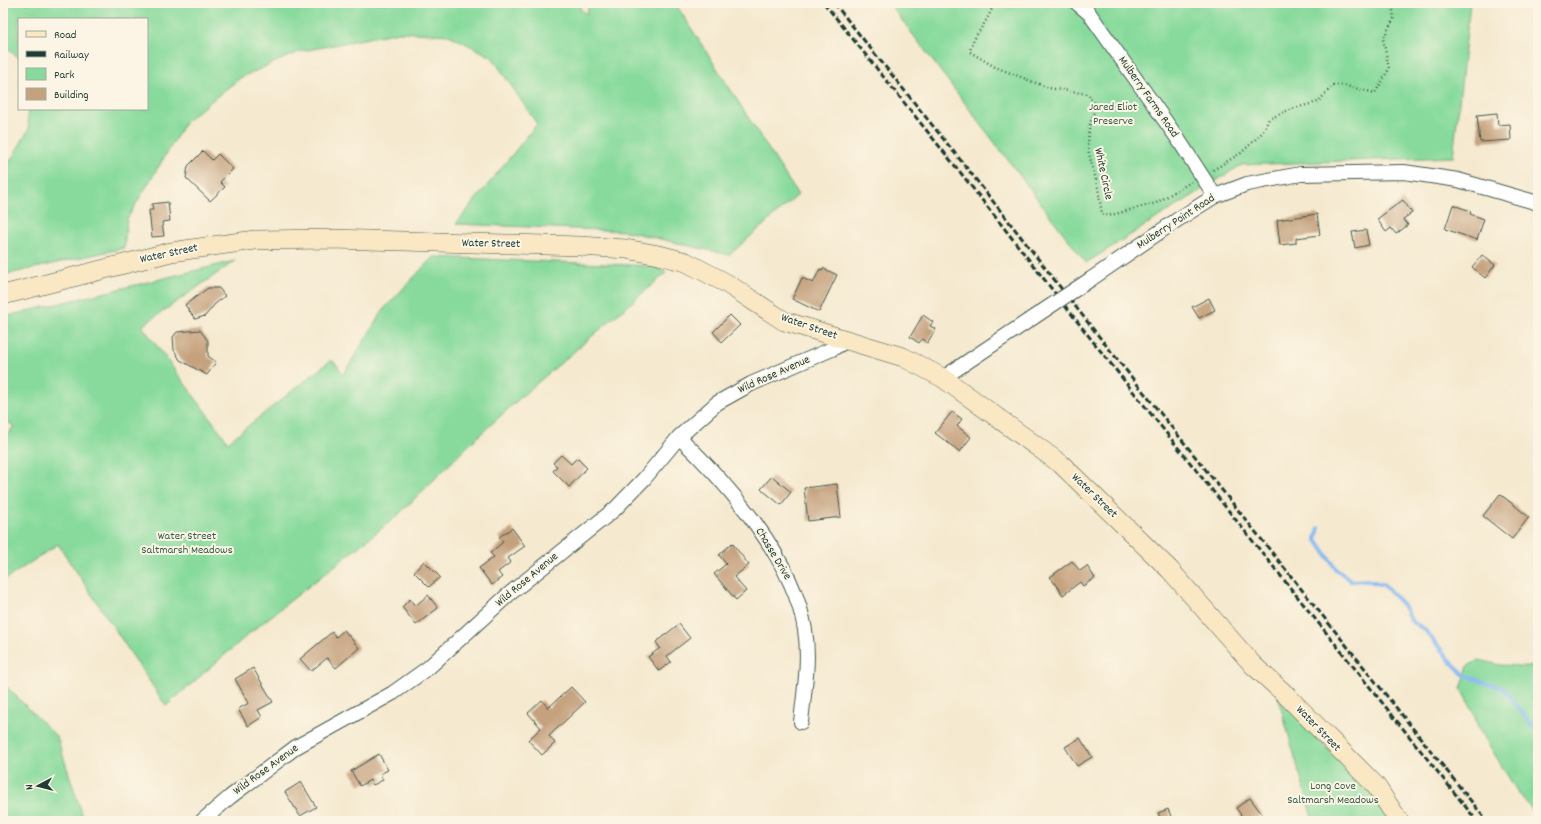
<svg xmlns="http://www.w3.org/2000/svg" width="1541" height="824" viewBox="0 0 1541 824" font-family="Dekko,sans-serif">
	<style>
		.green { fill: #87da9b; stroke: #538c68 }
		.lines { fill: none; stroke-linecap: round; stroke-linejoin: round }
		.stream { stroke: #86b8f3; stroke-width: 4 }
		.building { fill: #c5a17e }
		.minor-casing { stroke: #3f574b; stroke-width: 16 }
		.secondary-casing { stroke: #3f574b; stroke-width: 20 }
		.path { stroke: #3f574b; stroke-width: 2.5; stroke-dasharray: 1 3; stroke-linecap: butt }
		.minor { stroke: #fff; stroke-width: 14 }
		.secondary { stroke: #fae7c3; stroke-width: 19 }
		.rail { stroke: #1f3d34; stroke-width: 3; stroke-dasharray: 6 3; stroke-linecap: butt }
		.minor-bridge-casing { stroke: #3f574b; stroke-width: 16; stroke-linecap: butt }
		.minor-bridge { stroke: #fff; stroke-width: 14 }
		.labels { text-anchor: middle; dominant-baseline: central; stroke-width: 4; stroke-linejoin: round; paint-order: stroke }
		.street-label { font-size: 12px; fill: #1f3d34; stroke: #fcf5e5 }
		.park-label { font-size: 12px; fill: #345c49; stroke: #fcf5e5 }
	</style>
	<rect width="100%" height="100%" fill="#fcf5e5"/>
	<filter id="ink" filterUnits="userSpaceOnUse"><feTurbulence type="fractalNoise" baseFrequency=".025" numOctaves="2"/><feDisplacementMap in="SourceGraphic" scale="8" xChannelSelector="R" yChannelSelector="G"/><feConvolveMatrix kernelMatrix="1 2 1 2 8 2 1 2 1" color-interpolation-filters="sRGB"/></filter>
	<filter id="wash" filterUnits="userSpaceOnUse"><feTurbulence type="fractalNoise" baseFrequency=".012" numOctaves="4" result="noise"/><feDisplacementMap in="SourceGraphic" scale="16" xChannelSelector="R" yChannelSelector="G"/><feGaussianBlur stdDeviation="0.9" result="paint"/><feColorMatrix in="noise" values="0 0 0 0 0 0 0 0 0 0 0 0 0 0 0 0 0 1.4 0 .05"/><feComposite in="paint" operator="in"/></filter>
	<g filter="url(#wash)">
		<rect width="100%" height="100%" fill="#f5e9cf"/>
		<!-- green -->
		<g class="green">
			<path d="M3 3H585L579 8 587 14 589 3H675L798 195 729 255 626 231 456 224 537 124 492 57 449 35 399 32 298 52 240 78 186 121 127 219 124 248 3 275V173L29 129 27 109H147V19H19V58L3 44Z"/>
			<path d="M889 3H1470L1453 157 1241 165 1086 263Z"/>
			<path d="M433 257 654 266 666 273 522 396 472 442 396 517 251 632 166 706 58 544 3 581V440L14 426 3 420V317L235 261 142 326 228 442 331 360 337 365 343 375 383 310Z"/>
			<path d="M1479 660 1500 665 1538 667V817L1517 791 1478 727 1474 713 1461 689 1468 666Z"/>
			<path d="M3 683 57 737 84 821H3Z"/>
			<path d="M1278 697 1377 800 1389 821H1313Z"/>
		</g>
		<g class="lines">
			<!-- stream -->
			<path class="stream" d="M1319 528 1316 539 1336 569 1352 581 1366 580 1384 585 1403 605 1412 622 1424 629 1452 663 1465 675 1488 684 1503 688 1538 733"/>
		</g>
		<g id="blocks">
			<!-- building -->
			<g class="building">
				<path d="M1497 113 1498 125 1510 124 1511 140 1480 142 1477 115Z"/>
				<path d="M203 151 212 160 218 154 233 169 220 182 225 187 210 201 186 178 188 166Z"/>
				<path d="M1403 200 1412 213 1403 219 1408 225 1396 234 1391 228 1386 232 1377 219Z"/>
				<path d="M168 202 170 221 162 222 164 236 152 237 149 210H153L152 204Z"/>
				<path d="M1453 205 1471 211 1470 214 1484 219 1477 240 1445 229Z"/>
				<path d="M1317 214 1320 235 1296 238V243L1280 245 1277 220Z"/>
				<path d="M1366 230 1369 245 1355 248 1352 232Z"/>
				<path d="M1482 255 1495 265 1485 278 1472 267Z"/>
				<path d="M823 268 837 275 819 312 792 299 802 278 813 283 820 269 822 270Z"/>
				<path d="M208 288H219L225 296 215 304 205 316 195 319 185 305Z"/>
				<path d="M1209 298 1215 310 1199 318 1192 307Z"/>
				<path d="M730 315 740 325 722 342 713 332Z"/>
				<path d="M923 315 933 322 930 326 936 329 927 343 922 339 919 343 910 337Z"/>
				<path d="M200 330 208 341V356L216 362 207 375 180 360 174 350 173 337 177 332Z"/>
				<path d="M952 412 962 419 957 426 971 437 960 452 935 433Z"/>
				<path d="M561 455 571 464 577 458 587 468 569 487 553 471 557 466 553 463Z"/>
				<path d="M772 476 791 492 781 505 761 489Z"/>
				<path d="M837 484 841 517 808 521 804 488Z"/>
				<path d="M1500 494 1529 517 1512 539 1483 516Z"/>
				<path d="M512 528 525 546 508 558 511 562 498 572 502 577 492 585 479 568 494 557 490 553 503 542 499 537Z"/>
				<path d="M732 543 749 565 734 577 746 591 736 600 714 574 726 564 719 555Z"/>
				<path d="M424 561 440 577 429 587 414 572Z"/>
				<path d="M1072 561 1080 571 1087 566 1095 578 1083 586 1080 582 1063 595 1050 577Z"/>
				<path d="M428 595 438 608 416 625 402 607 410 599 415 606Z"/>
				<path d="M679 624 690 638 667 656 671 662 659 671 648 657 660 648 656 642Z"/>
				<path d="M344 630 359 648 336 668 327 658 311 671 300 659 332 632 336 637Z"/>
				<path d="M253 668 273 702 258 710 262 717 248 726 238 709 249 703 235 679Z"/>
				<path d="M571 687 585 702 549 736 555 743 542 755 528 740 541 728 528 713 542 700 548 708Z"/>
				<path d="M1080 738 1092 757 1077 766 1065 747Z"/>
				<path d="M379 754 388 770 380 774 383 780 373 785 370 780 360 786 351 771Z"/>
				<path d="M301 782 316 807 300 816 285 792Z"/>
				<path d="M1250 798 1262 814 1253 821H1245L1236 808Z"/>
				<path d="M1168 809 1173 821H1162L1158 813Z"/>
			</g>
		</g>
	</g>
	<g filter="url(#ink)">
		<use href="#blocks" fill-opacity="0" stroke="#3f574b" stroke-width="1"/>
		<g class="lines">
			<defs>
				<g id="minor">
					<path d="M1077 3 1089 13 1178 139 1215 196"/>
					<path d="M1091 279 1177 220 1215 196 1247 184 1301 174 1404 172 1458 180 1538 203"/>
					<path d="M943 378 1034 317"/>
					<path d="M679 437C729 485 794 560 805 630 810 660 804 692 801 722"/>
					<path d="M202 821 230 797 296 747 393 693 428 668 508 595 615 509 644 479 679 437 717 403 751 384 832 349 848 340"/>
				</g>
				<path id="secondary" d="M3 295 171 252 255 240 333 239 580 246 626 249 659 255 686 262 726 283 784 321 903 357 943 378 1061 464 1170 570 1253 665 1285 694 1376 786 1399 821"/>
			</defs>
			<!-- minor casing -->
			<use href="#minor" class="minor-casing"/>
			<!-- secondary casing -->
			<use href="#secondary" class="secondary-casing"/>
			<!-- path -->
			<g class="path">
				<path d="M935 3 937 5 941 3"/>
				<path d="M988 3 992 8C987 24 972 36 970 52L995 67 1049 88 1088 94 1096 106 1089 127 1088 145 1089 154 1098 188 1102 214 1108 216 1156 203 1191 182"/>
				<path d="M1213 170 1241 153 1262 133 1269 119 1291 109 1318 102 1333 85H1343L1375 93 1389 69 1383 39 1394 18 1392 3"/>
			</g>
			<!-- minor -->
			<use href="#minor" class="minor"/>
			<!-- secondary -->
			<use href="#secondary" class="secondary"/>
			<!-- rail -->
			<g class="rail">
				<path d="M824 3 964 177 1091 339 1477 821"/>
				<path d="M834 3 970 172 1097 334 1487 821"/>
			</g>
			<defs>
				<path id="minor-bridge" d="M1034 317 1091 279"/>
			</defs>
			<!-- minor-bridge casing -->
			<use href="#minor-bridge" class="minor-bridge-casing"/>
			<!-- minor-bridge -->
			<use href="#minor-bridge" class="minor-bridge"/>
		</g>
	</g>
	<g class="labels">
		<!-- street labels -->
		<g class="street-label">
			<text transform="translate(1148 97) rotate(55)">Mulberry Farms Road</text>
			<text transform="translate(1103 174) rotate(78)">White Circle</text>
			<text transform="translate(1176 222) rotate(-33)">Mulberry Point Road</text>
			<text transform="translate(491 244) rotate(1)">Water Street</text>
			<text transform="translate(169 254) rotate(-12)">Water Street</text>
			<text transform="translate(809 327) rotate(19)">Water Street</text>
			<text transform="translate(774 375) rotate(-24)">Wild Rose Avenue</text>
			<text transform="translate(1094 496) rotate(44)">Water Street</text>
			<text transform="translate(773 554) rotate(59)">Chasse Drive</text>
			<text transform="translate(527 580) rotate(-40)">Wild Rose Avenue</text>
			<text transform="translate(1318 729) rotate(46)">Water Street</text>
			<text transform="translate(266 770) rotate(-36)">Wild Rose Avenue</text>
		</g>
		<!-- park labels -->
		<g class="park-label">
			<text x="1113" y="107">Jared Eliot<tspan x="1113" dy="14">Preserve</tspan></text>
			<text x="187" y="536">Water Street<tspan x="187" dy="14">Saltmarsh Meadows</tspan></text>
			<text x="1333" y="786">Long Cove<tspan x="1333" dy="14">Saltmarsh Meadows</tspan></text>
		</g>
	</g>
	<!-- margin -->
	<rect width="1541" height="824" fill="none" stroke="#fcf5e5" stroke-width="16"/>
	<!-- legend -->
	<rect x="18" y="18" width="130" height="92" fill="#fcf5e5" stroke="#a4ab9e"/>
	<rect x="26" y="31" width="20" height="6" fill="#fae7c3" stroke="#a4ab9e"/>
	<text x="54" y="38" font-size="12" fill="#1f3d34">Road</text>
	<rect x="26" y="51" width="20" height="6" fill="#1f3d34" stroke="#a4ab9e"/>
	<text x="54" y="58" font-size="12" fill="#1f3d34">Railway</text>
	<rect x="26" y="68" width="20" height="12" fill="#87da9b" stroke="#a4ab9e"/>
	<text x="54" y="78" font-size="12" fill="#1f3d34">Park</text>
	<rect x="26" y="88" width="20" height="12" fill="#c5a17e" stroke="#a4ab9e"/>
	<text x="54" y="98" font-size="12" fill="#1f3d34">Building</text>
	<!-- north arrow -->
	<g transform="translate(38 786) rotate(263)" stroke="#fcf5e5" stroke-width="3" paint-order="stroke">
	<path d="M0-3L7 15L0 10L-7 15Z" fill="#1f3d34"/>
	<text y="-6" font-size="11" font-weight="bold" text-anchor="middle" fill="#1f3d34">N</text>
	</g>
</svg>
